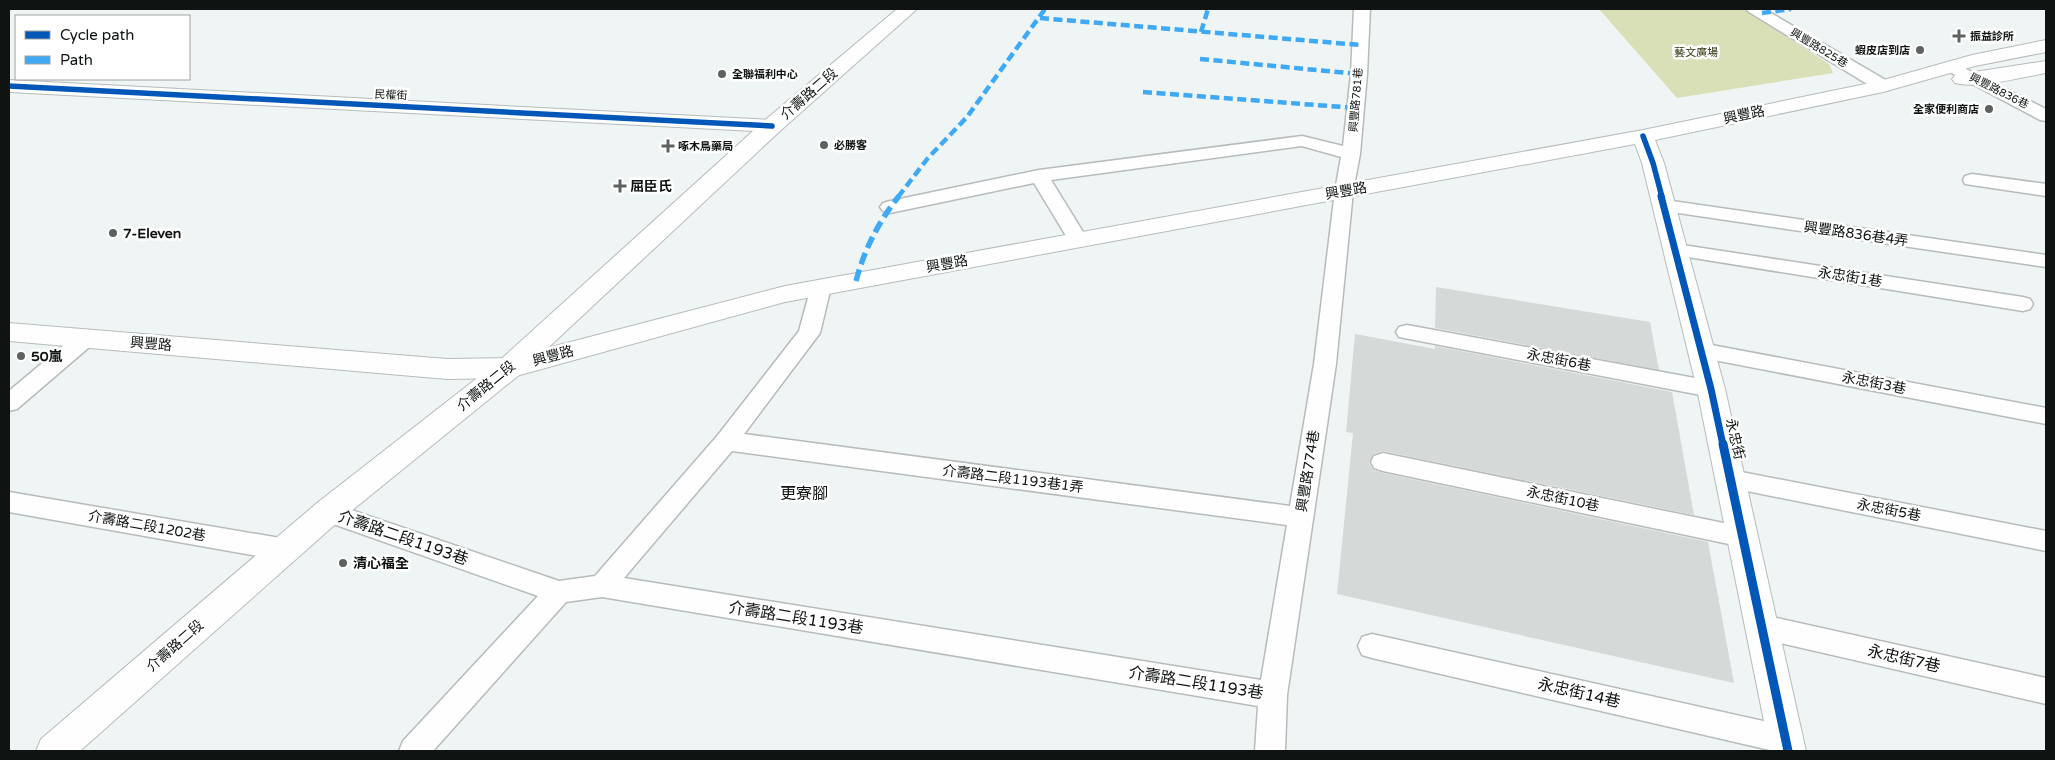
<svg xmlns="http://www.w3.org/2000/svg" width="2055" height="760" viewBox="0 0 2055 760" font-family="'Varela Round','Noto Sans TC',sans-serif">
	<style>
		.green { fill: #d9dfb6 }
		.building { fill: #d5d9d7 }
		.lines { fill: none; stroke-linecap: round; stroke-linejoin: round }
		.lane-casing { stroke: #b7bbbb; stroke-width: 3 }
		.street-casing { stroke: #b7bbbb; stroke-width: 2 }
		.secondary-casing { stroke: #b7bbbb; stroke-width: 2 }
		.primary-casing { stroke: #b7bbbb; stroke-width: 2 }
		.lane { fill: #fdfefd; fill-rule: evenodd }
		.street { fill: #fdfefd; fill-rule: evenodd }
		.secondary { fill: #fdfefd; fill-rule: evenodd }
		.primary { fill: #fdfefd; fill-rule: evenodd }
		.quiet-far1 { stroke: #3fa9f5; stroke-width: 4.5; stroke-dasharray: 9 4.5; stroke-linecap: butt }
		.quiet { stroke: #3fa9f5; stroke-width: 5.5; stroke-dasharray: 12 5.5; stroke-linecap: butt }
		.cycleway-far2-casing { stroke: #fff; stroke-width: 8 }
		.cycleway-far1-casing { stroke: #fff; stroke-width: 10 }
		.cycleway-casing { stroke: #fff; stroke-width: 12 }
		.cycleway-far2 { stroke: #0057b8; stroke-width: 5.5 }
		.cycleway-far1 { stroke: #0057b8; stroke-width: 7 }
		.cycleway { stroke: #0057b8; stroke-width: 9 }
		.poi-dot { fill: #5d6261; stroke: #fff; stroke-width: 2 }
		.labels { text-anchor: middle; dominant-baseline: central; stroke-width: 5; stroke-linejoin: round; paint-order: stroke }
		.far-poi-label { font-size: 11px; font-weight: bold; fill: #0f1312; stroke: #fff; text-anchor: start }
		.far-street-label { font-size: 11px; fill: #0f1312; stroke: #fff }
		.far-park-label { font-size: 11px; fill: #363815; stroke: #fff }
		.street-label { font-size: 14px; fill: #0f1312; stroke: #fff }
		.poi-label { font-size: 14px; font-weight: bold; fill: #0f1312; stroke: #fff; text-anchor: start }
		.quarter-label { font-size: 16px; fill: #0f1312; stroke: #fff }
		.near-street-label { font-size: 16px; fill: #0f1312; stroke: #fff }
	</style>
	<rect width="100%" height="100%" fill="#eff5f4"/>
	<!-- green -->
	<path class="green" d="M1599 9H1744L1829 64 1833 73 1677 98Z"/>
	<!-- building -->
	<g class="building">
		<path d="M1436 287 1650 322 1659 370 1435 328Z"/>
		<path d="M1355 334 1435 349V346L1672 392 1694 515 1383 451 1373 454 1369 463 1373 470 1383 473 1708 542 1734 683 1337 594 1353 433 1346 432Z"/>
	</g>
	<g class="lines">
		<defs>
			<g id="lane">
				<path d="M1354 9H1370L1367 74 1360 154 1353 191 1336 364 1287 695 1285 751H1255L1258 706 602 597 566 602 433 751H399L403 741 538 596 319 519 315 512 319 505 328 502 559 581 595 576 718 435 799 331 811 287 814 282 821 280 828 282 831 287 820 333 744 434 1290 506 1314 364 1335 191 1341 157 1302 146 1051 180 1088 240 1085 244 1078 246 1071 244 1034 183 890 213 883 211 880 207 883 203 890 201 1039 170 1302 136 1343 146 1351 74ZM732 451 1287 525 1261 680 624 578Z"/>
				<path d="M1746 9H1764L1889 82 1891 86 1889 90H1877L1749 12Z"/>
				<path d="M1952 62 2046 109V121L2040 120 1946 70 1944 67 1946 64Z"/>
				<path d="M1972 174 2046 184V196L1965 184 1963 180 1965 176Z"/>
				<path d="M1665 200 2046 255V267L1658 210 1656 206 1658 202Z"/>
				<path d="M1676 244 2023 297 2030 299 2033 304 2030 309 2023 311 1669 254 1666 250 1669 246Z"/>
				<path d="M1407 325 1711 381 1719 383 1722 389 1719 395 1711 397 1399 337 1396 332 1399 327Z"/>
				<path d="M86 331 94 333 97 338 94 343 17 409 9 411V391L78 333Z"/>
				<path d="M1701 343 2046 408V424L1693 356 1690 351 1693 346Z"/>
				<path d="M1383 453 1743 527 1752 530 1756 537 1752 544 1743 547 1383 471 1374 468 1371 462 1374 456Z"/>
				<path d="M1731 470 2046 531V551L1722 486 1719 479 1722 472Z"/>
				<path d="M9 492 286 539 295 543 299 550 295 557 286 561 9 512Z"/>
				<path d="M1763 615 2046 678V704L1763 639 1753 635 1749 627 1753 619Z"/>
				<path d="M1372 634 1786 726 1797 730 1801 740 1797 750 1774 751 1372 658 1362 655 1358 646 1362 637Z"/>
			</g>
			<path id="street" d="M9 80 772 120 780 121 783 126 780 131 772 132 9 92Z"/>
			<g id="secondary">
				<path d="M2046 40V52L1975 66 1883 92 1655 140 1664 163 1725 389 1806 751H1770L1697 389 1642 163 1635 144 785 302 509 378 447 379 9 341V323L447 359 509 358 785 286 1643 130 1880 81 1972 55Z"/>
				<path d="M2046 61V73C2022 77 1978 89 1955 83L1952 79 1955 75Z"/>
			</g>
			<path id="primary" d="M897 9H917L780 131 519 375 339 521 80 751H36L41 739 317 503 499 361 764 121Z"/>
		</defs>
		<!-- lane casing -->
		<use href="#lane" class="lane-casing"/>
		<!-- street casing -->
		<use href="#street" class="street-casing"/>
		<!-- secondary casing -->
		<use href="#secondary" class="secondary-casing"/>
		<!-- primary casing -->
		<use href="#primary" class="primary-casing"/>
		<!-- lane -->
		<use href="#lane" class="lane"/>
		<!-- street -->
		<use href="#street" class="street"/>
		<!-- secondary -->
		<use href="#secondary" class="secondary"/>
		<!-- primary -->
		<use href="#primary" class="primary"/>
		<!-- quiet-far1 -->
		<g class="quiet-far1">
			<path d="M1762 13 1791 9"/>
			<path d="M1040 18 1360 45"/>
			<path d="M1201 32 1208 9"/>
			<path d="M1200 59 1359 74"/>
			<path d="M1143 92 1356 108"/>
			<path d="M898 197 928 158 967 117 1045 9"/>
		</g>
		<!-- quiet -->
		<path class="quiet" d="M856 281C864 250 879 221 899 196"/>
		<defs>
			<g id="cycleway-far2">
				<path d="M9 86 772 126"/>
				<path d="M1643 136 1653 163 1662 197"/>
			</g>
			<path id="cycleway-far1" d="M1661 196 1711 389 1723 445"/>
			<path id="cycleway" d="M1723 444 1788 751"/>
		</defs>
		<!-- cycleway-far2 casing -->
		<use href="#cycleway-far2" class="cycleway-far2-casing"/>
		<!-- cycleway-far1 casing -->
		<use href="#cycleway-far1" class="cycleway-far1-casing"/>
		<!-- cycleway casing -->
		<use href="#cycleway" class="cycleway-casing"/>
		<!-- cycleway-far2 -->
		<use href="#cycleway-far2" class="cycleway-far2"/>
		<!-- cycleway-far1 -->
		<use href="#cycleway-far1" class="cycleway-far1"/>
		<!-- cycleway -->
		<use href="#cycleway" class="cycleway"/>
	</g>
	<!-- markers -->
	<g class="poi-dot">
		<path d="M1956.5 28.5h5v5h5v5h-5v5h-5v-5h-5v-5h5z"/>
		<circle cx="1920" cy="50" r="5"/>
		<circle cx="722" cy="74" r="5"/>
		<circle cx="1989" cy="109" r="5"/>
		<circle cx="824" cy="145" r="5"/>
		<path d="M665.5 138.5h5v5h5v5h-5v5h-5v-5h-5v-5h5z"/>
		<path d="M617.5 178.5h5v5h5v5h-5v5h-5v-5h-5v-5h5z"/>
		<circle cx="113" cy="233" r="5"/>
		<circle cx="21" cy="356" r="5"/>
		<circle cx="343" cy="563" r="5"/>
	</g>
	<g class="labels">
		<!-- far-poi labels -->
		<g class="far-poi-label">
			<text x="1970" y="36">振益診所</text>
			<text x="1910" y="50" text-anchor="end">蝦皮店到店</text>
			<text x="732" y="74">全聯福利中心</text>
			<text x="1979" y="109" text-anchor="end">全家便利商店</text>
			<text x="834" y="145">必勝客</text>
			<text x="678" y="146">啄木鳥藥局</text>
		</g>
		<!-- far-street labels -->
		<g class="far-street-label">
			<text transform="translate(1819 48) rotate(31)">興豐路825巷</text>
			<text transform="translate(1999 91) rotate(27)">興豐路836巷</text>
			<text transform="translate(391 95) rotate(3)">民權街</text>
			<text transform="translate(1356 100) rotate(-85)">興豐路781巷</text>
		</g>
		<!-- far-park labels -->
		<g class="far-park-label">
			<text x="1696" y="52">藝文廣場</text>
		</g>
		<!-- street labels -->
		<g class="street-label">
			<text transform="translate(809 94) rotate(-41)">介壽路二段</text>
			<text transform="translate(1744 115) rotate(-12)">興豐路</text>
			<text transform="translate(1346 191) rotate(-10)">興豐路</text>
			<text transform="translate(1856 234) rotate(8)">興豐路836巷4弄</text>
			<text transform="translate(947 264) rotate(-10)">興豐路</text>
			<text transform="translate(1850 277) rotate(9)">永忠街1巷</text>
			<text transform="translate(151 344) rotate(5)">興豐路</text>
			<text transform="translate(553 356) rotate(-15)">興豐路</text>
			<text transform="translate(1559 360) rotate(11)">永忠街6巷</text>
			<text transform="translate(1874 383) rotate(11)">永忠街3巷</text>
			<text transform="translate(486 386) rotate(-39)">介壽路二段</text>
			<text transform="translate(1735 439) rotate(77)">永忠街</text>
			<text transform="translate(1308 471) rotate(-81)">興豐路774巷</text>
			<text transform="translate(1013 479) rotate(7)">介壽路二段1193巷1弄</text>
			<text transform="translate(1563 499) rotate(12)">永忠街10巷</text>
			<text transform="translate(1889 510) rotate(11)">永忠街5巷</text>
			<text transform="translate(147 526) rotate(10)">介壽路二段1202巷</text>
			<text transform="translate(175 646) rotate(-41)">介壽路二段</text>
		</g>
		<!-- poi labels -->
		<g class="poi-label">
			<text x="630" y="186">屈臣氏</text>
			<text x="123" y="233">7-Eleven</text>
			<text x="31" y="356">50嵐</text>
			<text x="353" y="563">清心福全</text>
		</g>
		<!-- quarter labels -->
		<g class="quarter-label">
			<text x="804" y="494">更寮腳</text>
		</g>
		<!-- near-street labels -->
		<g class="near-street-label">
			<text transform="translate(403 538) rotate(19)">介壽路二段1193巷</text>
			<text transform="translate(796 618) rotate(9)">介壽路二段1193巷</text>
			<text transform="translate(1904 659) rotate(13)">永忠街7巷</text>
			<text transform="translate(1196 683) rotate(9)">介壽路二段1193巷</text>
			<text transform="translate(1579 693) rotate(13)">永忠街14巷</text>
		</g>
	</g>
	<!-- border -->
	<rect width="2055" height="760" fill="none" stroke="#0f1312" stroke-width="20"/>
	<!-- legend -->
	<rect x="15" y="15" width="175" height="65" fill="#ffffff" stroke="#9fa1a0"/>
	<rect x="25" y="31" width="25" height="8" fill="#0057b8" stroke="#9fa1a0"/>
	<text x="60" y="40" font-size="15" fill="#0f1312">Cycle path</text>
	<rect x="25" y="56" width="25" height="8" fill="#3fa9f5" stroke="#9fa1a0"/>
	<text x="60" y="65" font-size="15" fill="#0f1312">Path</text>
</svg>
